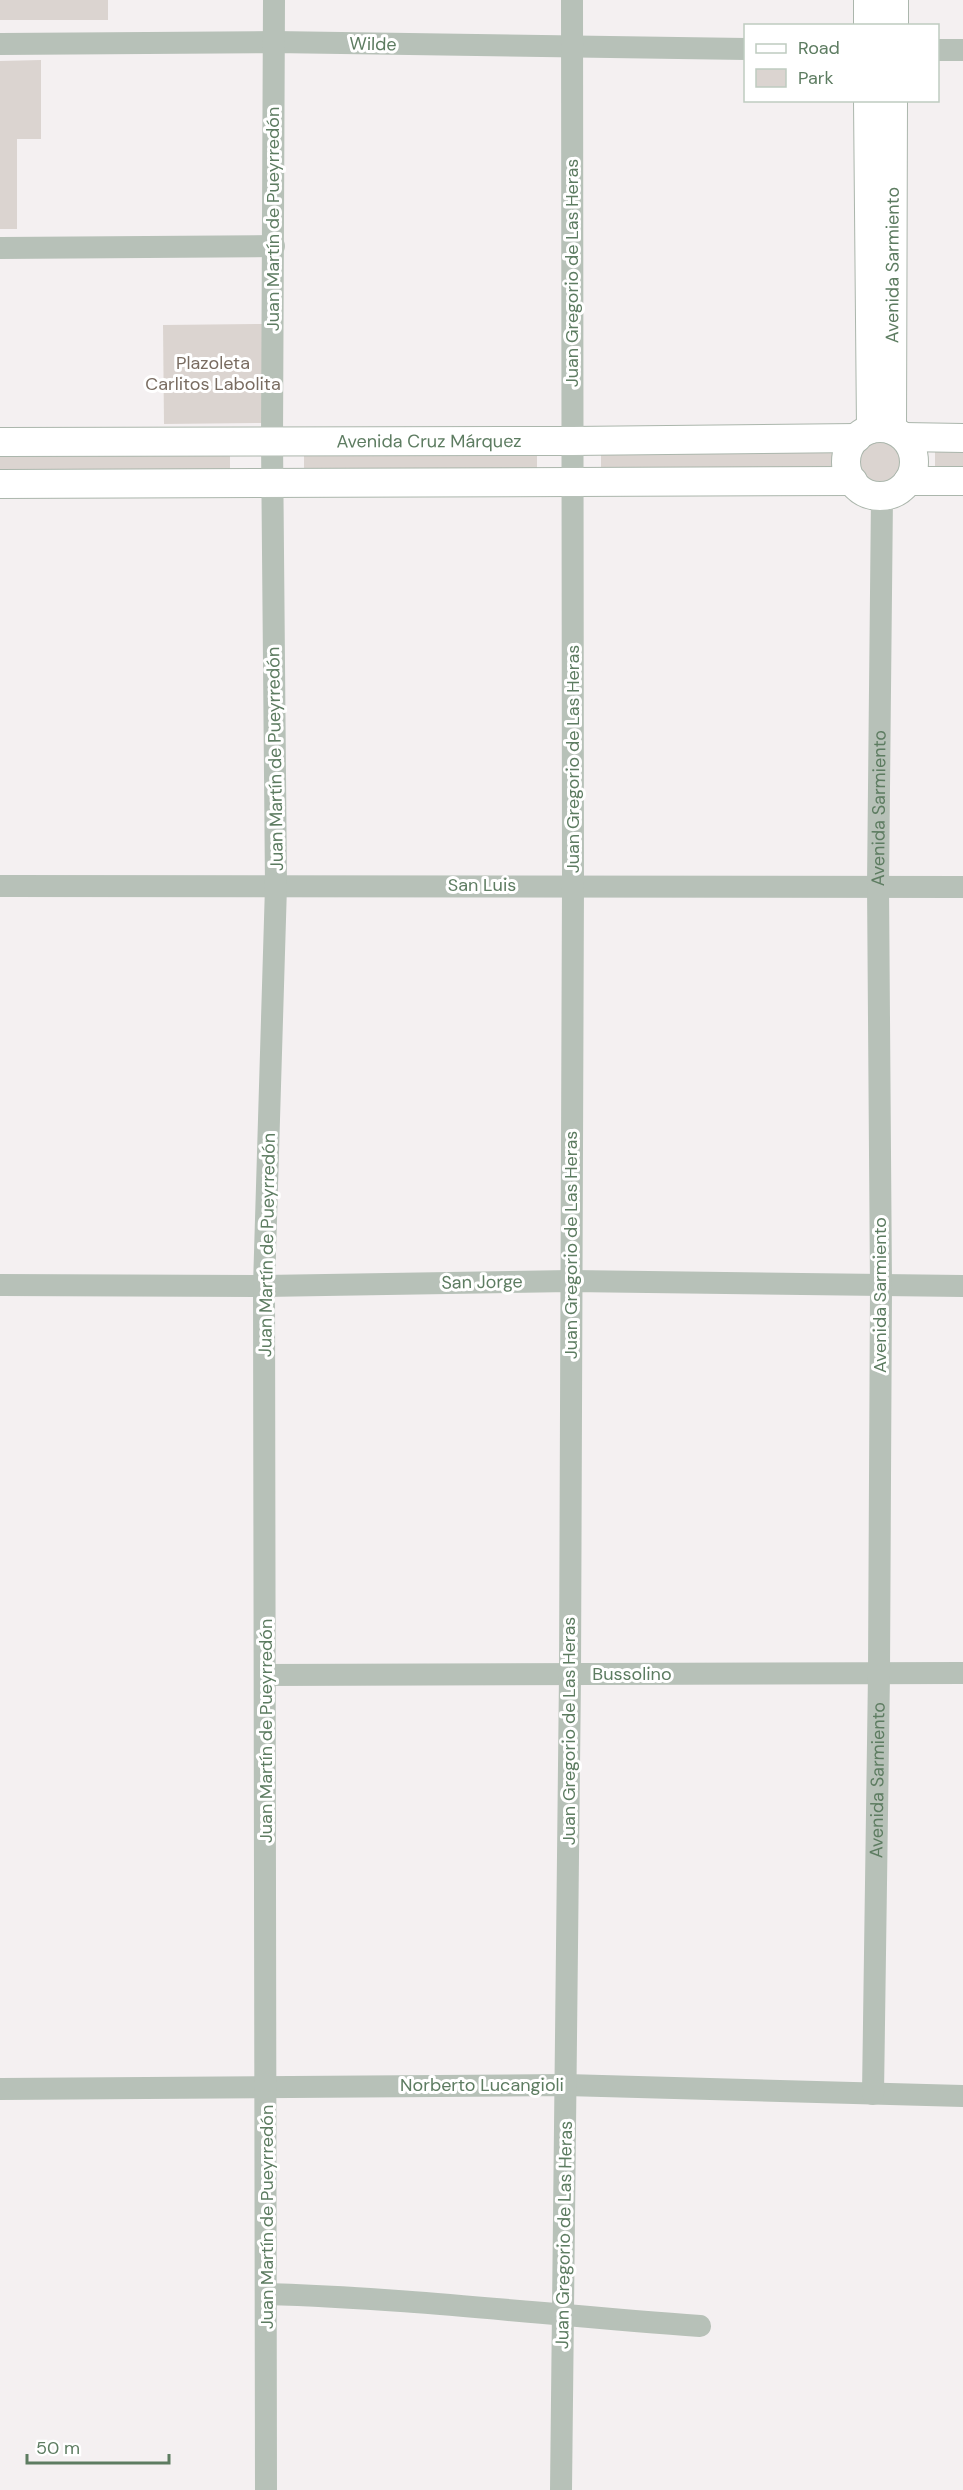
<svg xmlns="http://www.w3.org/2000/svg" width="963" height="2490" viewBox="0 0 963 2490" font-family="'DM Sans',sans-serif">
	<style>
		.green { fill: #dbd4d0 }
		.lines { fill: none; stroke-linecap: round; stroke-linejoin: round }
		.major-casing { stroke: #abb6ac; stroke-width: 30 }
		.minor { stroke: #b7c1b8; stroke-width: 22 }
		.major { stroke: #fff; stroke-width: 28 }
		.labels { text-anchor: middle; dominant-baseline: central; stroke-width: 6; stroke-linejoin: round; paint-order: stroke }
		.street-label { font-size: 18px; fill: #5d7c61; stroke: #fff }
		.park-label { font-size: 18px; fill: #796c61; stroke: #fff }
	</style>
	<rect width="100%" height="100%" fill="#f4f0f1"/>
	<!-- green -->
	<g class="green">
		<rect x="0" y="0" width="108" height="20"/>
		<path d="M41 60V139H17V229H0V61Z"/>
		<path d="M262 324 263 423 164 424 163 325Z"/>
		<circle cx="880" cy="461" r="21"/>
		<path d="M601 446 834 447V468L601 467Z"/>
		<rect x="935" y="447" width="28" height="22"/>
		<path d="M304 450 537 451V473L304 472Z"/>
		<path d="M0 451 230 452V474L0 473Z"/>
	</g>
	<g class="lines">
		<defs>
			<g id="major">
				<path d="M868 26V0"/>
				<path d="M894 26V0"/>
				<path d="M868 100 871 429"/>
				<circle cx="880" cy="462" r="34"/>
				<path id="s2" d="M892 430 893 100"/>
				<path d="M904 437 963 438"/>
				<path id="s3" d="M0 442 572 441 857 438"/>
				<path d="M908 481H963"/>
				<path d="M0 484 853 481"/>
			</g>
		</defs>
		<!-- major casing -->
		<use href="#major" class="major-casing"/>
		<!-- minor -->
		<g class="minor">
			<path d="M0 44 274 42 746 49"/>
			<path d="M938 50H963"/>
			<path d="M0 248 274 246"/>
			<path d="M0 886 963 887"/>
			<path d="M0 1285 264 1286 571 1281 963 1286"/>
			<path d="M265 1675 963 1673"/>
			<path d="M0 2089 566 2085 963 2096"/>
			<path id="s1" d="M873 2094 879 1673 881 1286 878 885 882 496"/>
			<path d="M266 2294C411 2298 556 2316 700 2326"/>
			<path d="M266 2490 264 1286 276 886 272 441 274 0"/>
			<path d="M561 2490 570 1675 573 885 572 0"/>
		</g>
		<!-- major -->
		<use href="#major" class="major"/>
	</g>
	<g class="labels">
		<!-- street labels -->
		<g class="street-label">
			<text transform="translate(373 44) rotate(1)">Wilde</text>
			<text transform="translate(273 219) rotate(-90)">Juan Martín de Pueyrredón</text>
			<text stroke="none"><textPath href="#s2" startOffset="165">Avenida Sarmiento</textPath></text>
			<text transform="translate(572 273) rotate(-90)">Juan Gregorio de Las Heras</text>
			<text stroke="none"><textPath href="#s3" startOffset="429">Avenida Cruz Márquez</textPath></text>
			<text transform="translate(275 759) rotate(-91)">Juan Martín de Pueyrredón</text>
			<text transform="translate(573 759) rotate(-90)">Juan Gregorio de Las Heras</text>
			<text stroke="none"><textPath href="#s1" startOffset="1286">Avenida Sarmiento</textPath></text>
			<text x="482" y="885">San Luis</text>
			<text transform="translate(267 1245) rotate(-89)">Juan Martín de Pueyrredón</text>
			<text transform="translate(571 1245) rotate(-90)">Juan Gregorio de Las Heras</text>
			<text transform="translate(482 1282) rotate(-1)">San Jorge</text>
			<text transform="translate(880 1295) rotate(-90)">Avenida Sarmiento</text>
			<text x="632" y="1674">Bussolino</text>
			<text transform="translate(266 1731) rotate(-90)">Juan Martín de Pueyrredón</text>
			<text transform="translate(569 1731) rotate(-90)">Juan Gregorio de Las Heras</text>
			<text stroke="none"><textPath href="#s1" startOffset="314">Avenida Sarmiento</textPath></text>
			<text x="482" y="2085">Norberto Lucangioli</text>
			<text transform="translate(267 2217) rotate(-90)">Juan Martín de Pueyrredón</text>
			<text transform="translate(564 2235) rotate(-89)">Juan Gregorio de Las Heras</text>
		</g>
		<!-- park labels -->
		<g class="park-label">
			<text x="213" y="363">Plazoleta<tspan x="213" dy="21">Carlitos Labolita</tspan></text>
		</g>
	</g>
	<!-- legend -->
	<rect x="744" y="24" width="195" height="78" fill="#ffffff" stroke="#becbc0" stroke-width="1.5"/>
	<rect x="756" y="44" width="30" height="9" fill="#ffffff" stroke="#becbc0" stroke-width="1.5"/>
	<text x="798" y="54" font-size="18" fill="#5d7c61">Road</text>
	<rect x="756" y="69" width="30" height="18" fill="#dbd4d0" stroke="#becbc0" stroke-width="1.5"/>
	<text x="798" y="84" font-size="18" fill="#5d7c61">Park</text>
	<!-- scale -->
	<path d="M27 2454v9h142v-9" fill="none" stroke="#5d7c61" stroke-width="3"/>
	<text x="36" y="2454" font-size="18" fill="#5d7c61" stroke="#ffffff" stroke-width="4.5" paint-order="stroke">50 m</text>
</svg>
